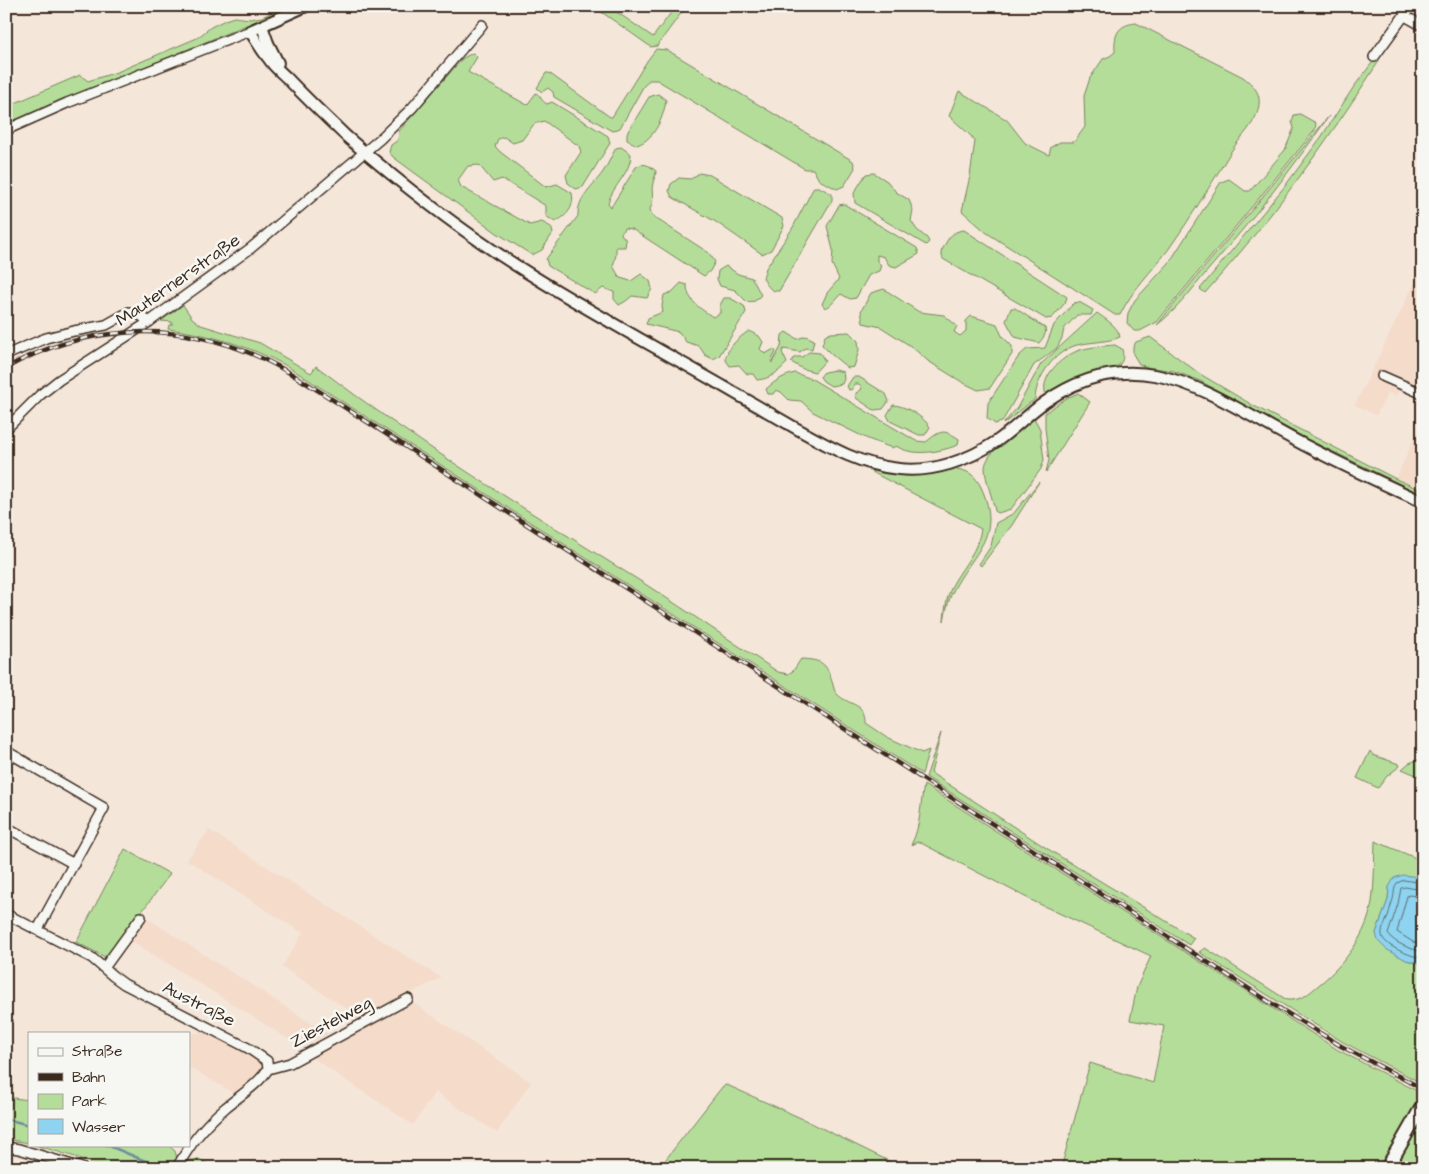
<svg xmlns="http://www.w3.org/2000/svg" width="1429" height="1174" viewBox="0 0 1429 1174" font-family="'Architects Daughter',sans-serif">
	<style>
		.built { fill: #f4dbca }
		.green { fill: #b4dd9a; stroke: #78845c }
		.water { fill: #8ed3ef; stroke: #6d8f9b }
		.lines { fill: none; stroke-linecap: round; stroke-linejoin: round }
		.shore { stroke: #5c6e72; stroke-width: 1 }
		.stream { stroke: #6d8f9b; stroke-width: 2.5 }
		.minor-casing { stroke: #3b2a1e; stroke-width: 12 }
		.major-casing { stroke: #3b2a1e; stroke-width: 14 }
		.highway-casing { stroke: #3b2a1e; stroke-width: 16 }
		.minor { stroke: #f6f6f2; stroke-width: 9 }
		.major { stroke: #f6f6f2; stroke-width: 10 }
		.highway { stroke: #f6f6f2; stroke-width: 12 }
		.rail-casing { stroke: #3b2a1e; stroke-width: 4.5 }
		.rail { stroke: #f6f6f2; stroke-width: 2.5; stroke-dasharray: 8; stroke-linecap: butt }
		.labels { text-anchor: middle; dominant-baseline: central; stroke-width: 5; stroke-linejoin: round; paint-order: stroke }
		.street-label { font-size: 18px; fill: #3b2a1e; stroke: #f6f6f2 }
	</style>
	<rect width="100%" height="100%" fill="#f5e6da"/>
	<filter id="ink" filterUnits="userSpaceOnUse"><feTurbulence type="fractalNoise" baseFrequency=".02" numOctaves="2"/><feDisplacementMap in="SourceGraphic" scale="10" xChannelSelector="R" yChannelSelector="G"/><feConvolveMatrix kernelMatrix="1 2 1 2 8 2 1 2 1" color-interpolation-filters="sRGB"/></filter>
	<g filter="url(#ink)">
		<!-- built -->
		<g class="built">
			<path d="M1418 276 1423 278V400L1399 390 1396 396 1388 393 1376 415 1355 405Z"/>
			<path d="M1423 419V491L1396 479Z"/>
			<path d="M209 830 441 978 347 1024 350 1019V1013L346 1008 282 967 303 933 187 860Z"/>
			<path d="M145 917 328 1034 301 1047 130 940Z"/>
			<path d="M413 1003 531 1082 497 1133 435 1092 413 1125 310 1056Z"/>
			<path d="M201 1029 247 1051 262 1063 263 1068 260 1073 235 1094 189 1067V1034L198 1033Z"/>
		</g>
		<!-- green -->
		<g class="green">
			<path d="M285 6H292L6 125V107L80 75 88 81 117 72 197 38 211 27 225 20 234 17 250 19 262 17Z"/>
			<path d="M593 6H608L653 37 676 6H688L684 9 657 46 651 47Z"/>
			<path d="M1136 23 1243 77C1252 84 1261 92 1259 105 1257 123 1241 136 1232 150 1211 184 1191 218 1168 250 1151 272 1132 290 1120 315H1115L987 233 962 211 970 176 975 141 969 134 949 116 959 91 1007 120 1025 143 1049 155 1051 147 1060 142H1074L1085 127 1084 96 1090 78 1103 59 1110 56 1115 52C1114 35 1117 25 1136 23Z"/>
			<path d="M656 49 667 50 853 161 855 168 844 186 837 189 819 180 813 169H805L657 80H649L643 87 620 128 612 131 554 97 553 92 548 88 542 92 537 88 546 73H549L610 117H612L647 61Z"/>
			<path d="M473 53 477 57 468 72 527 105 536 93C541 96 541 101 547 104L552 102 608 136 610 143 583 187 576 189 568 183 566 175 581 152 579 146 544 121 534 124 522 140 513 143 504 137 498 139 495 146 499 151 546 187 557 184 572 193C575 207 567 216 555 222L546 216V206L502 179 493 182 479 165 468 166 458 180 461 187 530 225 542 222 551 227 553 233 542 250 532 255 497 233 393 157 389 152 391 145 398 140 399 131 463 58Z"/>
			<path d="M1375 59 1379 61C1327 142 1270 221 1205 293L1200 289 1285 186 1322 136 1353 88Z"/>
			<path d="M658 94 666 100C664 116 655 139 637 145L627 140V133L649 97Z"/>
			<path d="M1300 114 1316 123 1315 130 1157 322 1140 331H1134L1127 323 1128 313 1135 300 1169 263 1221 182 1229 179 1245 191H1250L1285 150 1294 128 1292 122 1294 115Z"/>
			<path d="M1329 116C1292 169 1252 220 1209 269 1193 288 1177 310 1157 325Z"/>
			<path d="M621 147 631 154C631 173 613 185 608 203L611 207 636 167C644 162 649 165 656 171 656 176 654 178 653 183 650 193 656 198 650 209L652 216 709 253 715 262 710 271 704 276 632 229 624 228 621 234 626 240 625 247H616V255L613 266 620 278 631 281 641 274 650 281 652 289 647 298 632 296 626 301 619 305 614 299V292L603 288 595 294 548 266 546 259 578 216C577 198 593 186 603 172 608 165 611 156 616 148Z"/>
			<path d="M699 173 710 175 782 218 784 226 771 250 762 254 716 222 672 197 669 191 671 184 679 178 691 179Z"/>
			<path d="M874 173 887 181 896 192 909 200 913 210 911 221 917 230 927 238 929 242 926 245 855 203 854 193 866 174Z"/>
			<path d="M814 187H819L832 194V200L779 291C770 292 767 285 763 278L766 268 792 229Z"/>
			<path d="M844 204 917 248 919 254 896 267 889 265 884 257 877 255V261L881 265 879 271 869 275 856 298 850 299 841 294C835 299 832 306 825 308L822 304 827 293 839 279 832 264 833 250 827 226 839 205Z"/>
			<path d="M964 230 1067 297 1065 303 1052 318 1046 319 943 259 941 252C947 241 950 231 964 230Z"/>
			<path d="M726 266 738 274 752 278 761 295 755 301 747 302 735 290 720 286 717 279 718 271Z"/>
			<path d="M681 283 687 285C687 301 701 309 713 317L720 313V305L724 298H730L744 306 746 312 719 356 713 359 705 355 699 346 686 342 679 332 646 324 648 318 663 312 662 306 664 295 672 292Z"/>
			<path d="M884 289 919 312 944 315 957 326 954 332 960 336 966 331V321L971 316 997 324 1002 336 1012 346V354L990 388 978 390 962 382 928 361 912 347 881 327 863 323 861 311 871 293Z"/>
			<path d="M1079 302 1093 310 1091 315H1077L1064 329 1062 338 1057 348 1034 365 1002 422 995 424 987 418 988 403 1019 356 1027 349 1045 348 1054 325 1074 303Z"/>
			<path d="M183 305 192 318 201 325 260 343 311 373 316 366C421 446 533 514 645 584 690 613 734 643 778 672L788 674 793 671 801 659C824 660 827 664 833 685 834 689 835 693 838 695 850 706 866 703 866 723L887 737 922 753 929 750 922 774 287 366C249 346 210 334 168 329L169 325H172V322L161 321Z"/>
			<path d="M1011 308H1015L1045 328C1047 334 1043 338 1039 343L1015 337 1006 321Z"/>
			<path d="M1097 313C1105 319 1118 326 1120 337 1109 342 1089 342 1077 345 1055 351 1036 377 1035 399L1003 424 1017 408 1041 364Z"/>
			<path d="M749 331 759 336 763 342 760 349 765 354 774 349 776 352 771 361 772 363 781 347 782 335 786 332 797 339 806 336 814 340 812 349 805 348 800 352 784 349 782 352 787 363C777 373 770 379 757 380L753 374H747L739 365 730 366 725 359C729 346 738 338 749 331Z"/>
			<path d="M849 332 858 341 859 350 854 367 848 368 832 355 822 345 825 336 831 333Z"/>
			<path d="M1150 337 1200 374 1254 406 1396 479 1423 491V495L1309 440 1200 381 1174 371 1146 367 1139 364 1133 354V347L1136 342Z"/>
			<path d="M1115 345 1122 349C1123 354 1124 359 1120 364 1114 370 1087 374 1078 378 1067 382 1056 389 1046 395 1039 377 1061 358 1077 351 1088 347 1103 346 1115 345Z"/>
			<path d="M809 352 820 353 825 361 815 372 803 369 791 362 795 357H802Z"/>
			<path d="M835 370 843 372 844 379 842 384 831 386 823 381 820 377 824 372Z"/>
			<path d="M795 373 812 379 916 441 926 442C940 431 943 428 959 439L958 445C940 452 913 457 896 446L892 448 868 439 813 412 801 401 789 400 781 392 776 390 773 394H768L766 389C775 381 783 376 795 373Z"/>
			<path d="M853 377H859L886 394 889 401 883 409 874 410 856 398V393L861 390 862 387 859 384H854L853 389 849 390 847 386Z"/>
			<path d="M1078 393 1090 402 1046 472 1049 460 1045 428V413L1065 399Z"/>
			<path d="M893 405C904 405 924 417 930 427L925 435H919L890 421 887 415Z"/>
			<path d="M1034 418 1040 429 1044 460 1041 469 1011 509 998 513 995 511C993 499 985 479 985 468 985 451 1021 429 1034 418Z"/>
			<path d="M955 469C968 470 975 475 981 487 1004 537 972 553 953 591 948 601 946 611 944 621 945 607 947 595 954 582 964 565 978 550 981 529L868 470C898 478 925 476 955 469Z"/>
			<path d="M1039 482 1012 525 981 566 979 564 991 546 996 523 1014 513Z"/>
			<path d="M941 733 931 773 1051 851 1194 938 1189 945 926 777Z"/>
			<path d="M1370 751 1373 755 1399 764 1400 766 1387 776 1378 788 1357 778Z"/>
			<path d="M1423 758V778L1402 769 1409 763Z"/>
			<path d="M924 785 1338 1050 1423 1094 1382 1168H1061L1090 1063 1153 1083 1164 1026 1130 1020 1137 987 1151 956 1033 901 921 843 917 842 911 845C921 826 920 805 924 785Z"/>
			<path d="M1375 841 1423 861V879L1419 877 1389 887 1388 900 1376 933 1406 960 1423 964V1084L1343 1042 1199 952 1205 948 1287 1000C1302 1001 1309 993 1320 984 1345 963 1367 935 1372 902 1375 882 1374 861 1375 841Z"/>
			<path d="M125 849 170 874 107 958 76 942Z"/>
			<path d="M727 1085 803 1119 903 1168H659L719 1091 723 1086Z"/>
			<path d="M6 1097 29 1100V1143L6 1139Z"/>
			<path d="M1423 1115V1168H1393Z"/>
			<path d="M35 1145H168L175 1151 177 1159 173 1168H103L82 1159Z"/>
			<path d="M199 1159 215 1168H182C186 1160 191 1160 199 1159Z"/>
		</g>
		<!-- water -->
		<path class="water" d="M1403 875 1419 877 1423 879V964L1406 960 1386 949 1378 941 1376 933 1388 900 1389 887 1394 878Z"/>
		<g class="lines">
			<!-- shore -->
			<g class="shore">
				<path d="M1423 883 1404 880 1397 883C1393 889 1395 895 1392 902 1390 908 1389 915 1386 921 1385 925 1382 928 1382 932 1379 946 1413 956 1423 959"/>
				<path d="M1423 890 1405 887 1401 888 1398 904 1388 934C1395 944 1411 949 1423 952"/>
				<path d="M1423 897 1409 895 1407 896 1397 932 1413 942 1423 945"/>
			</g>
			<!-- stream -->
			<g class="stream">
				<path d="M6 1119 29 1125"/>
				<path d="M107 1145 162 1168"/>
			</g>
			<defs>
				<g id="minor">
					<path d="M1405 16 1423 26"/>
					<path d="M1374 57 1411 6"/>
					<path d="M6 130 67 103 250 31"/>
					<path d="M6 355 46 338 74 331 106 325 129 312 140 315 149 322"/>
					<path d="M1382 376 1423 394"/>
					<path d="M6 429 40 395 59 380 149 322 251 248 380 139 412 108 482 25"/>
					<path d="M6 751 104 808 38 929"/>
					<path d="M6 827 74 864"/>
					<path d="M6 914 92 958 113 976 124 984 248 1048 267 1061 268 1069C258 1085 239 1096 225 1108 206 1124 189 1145 177 1168"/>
					<path d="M104 968 141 917"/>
					<path d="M268 1069 290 1063 408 999"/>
					<path d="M6 1147 19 1149 82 1168"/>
				</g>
				<g id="major">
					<path d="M306 6 250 31C256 40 262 51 269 59 274 67 282 73 288 79 307 99 327 118 347 137 401 184 457 228 517 266 581 307 648 343 714 381 740 396 766 411 792 426 826 445 859 465 899 469 933 473 969 460 997 441 1014 429 1028 414 1045 402 1138 337 1209 394 1293 439 1335 462 1379 482 1423 502"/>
					<path d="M262 26 268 43 278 63"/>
				</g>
				<path id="highway" d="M1387 1168 1423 1105"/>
			</defs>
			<!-- minor casing -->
			<use href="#minor" class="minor-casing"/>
			<!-- major casing -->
			<use href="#major" class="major-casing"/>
			<!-- highway casing -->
			<use href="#highway" class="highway-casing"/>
			<!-- minor -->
			<use href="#minor" class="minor"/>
			<!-- major -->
			<use href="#major" class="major"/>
			<!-- highway -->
			<use href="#highway" class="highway"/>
			<defs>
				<path id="rail" d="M6 368C81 326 173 320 252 354 284 367 312 387 341 405L1274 1005 1341 1046 1423 1089"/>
			</defs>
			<!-- rail casing -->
			<use href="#rail" class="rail-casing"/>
			<!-- rail -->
			<use href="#rail" class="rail"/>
		</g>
	</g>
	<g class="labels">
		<!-- street labels -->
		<g class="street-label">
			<text transform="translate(178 280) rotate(-35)">Mauternerstraße</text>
			<text transform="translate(199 1004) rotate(27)">Austraße</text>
			<text transform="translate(331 1022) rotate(-28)">Ziestelweg</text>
		</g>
	</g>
	<!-- margin -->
	<rect width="1429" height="1174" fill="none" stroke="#f6f6f2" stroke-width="25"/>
	<rect x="12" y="12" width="1404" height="1149" fill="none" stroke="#3b2a1e" stroke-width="2" filter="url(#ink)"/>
	<!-- legend -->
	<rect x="28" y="1032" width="162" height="115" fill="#f6f6f2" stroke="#aba49d"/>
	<rect x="38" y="1048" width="25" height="8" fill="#f6f6f2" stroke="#aba49d"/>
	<text x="72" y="1056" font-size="15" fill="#3b2a1e">Straße</text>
	<rect x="38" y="1073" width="25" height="8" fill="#3b2a1e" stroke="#aba49d"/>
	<text x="72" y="1082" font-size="15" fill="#3b2a1e">Bahn</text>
	<rect x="38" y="1094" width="25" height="15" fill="#b4dd9a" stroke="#aba49d"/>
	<text x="72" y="1106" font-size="15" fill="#3b2a1e">Park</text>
	<rect x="38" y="1119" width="25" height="15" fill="#8ed3ef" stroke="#aba49d"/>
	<text x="72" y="1132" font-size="15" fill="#3b2a1e">Wasser</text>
</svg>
